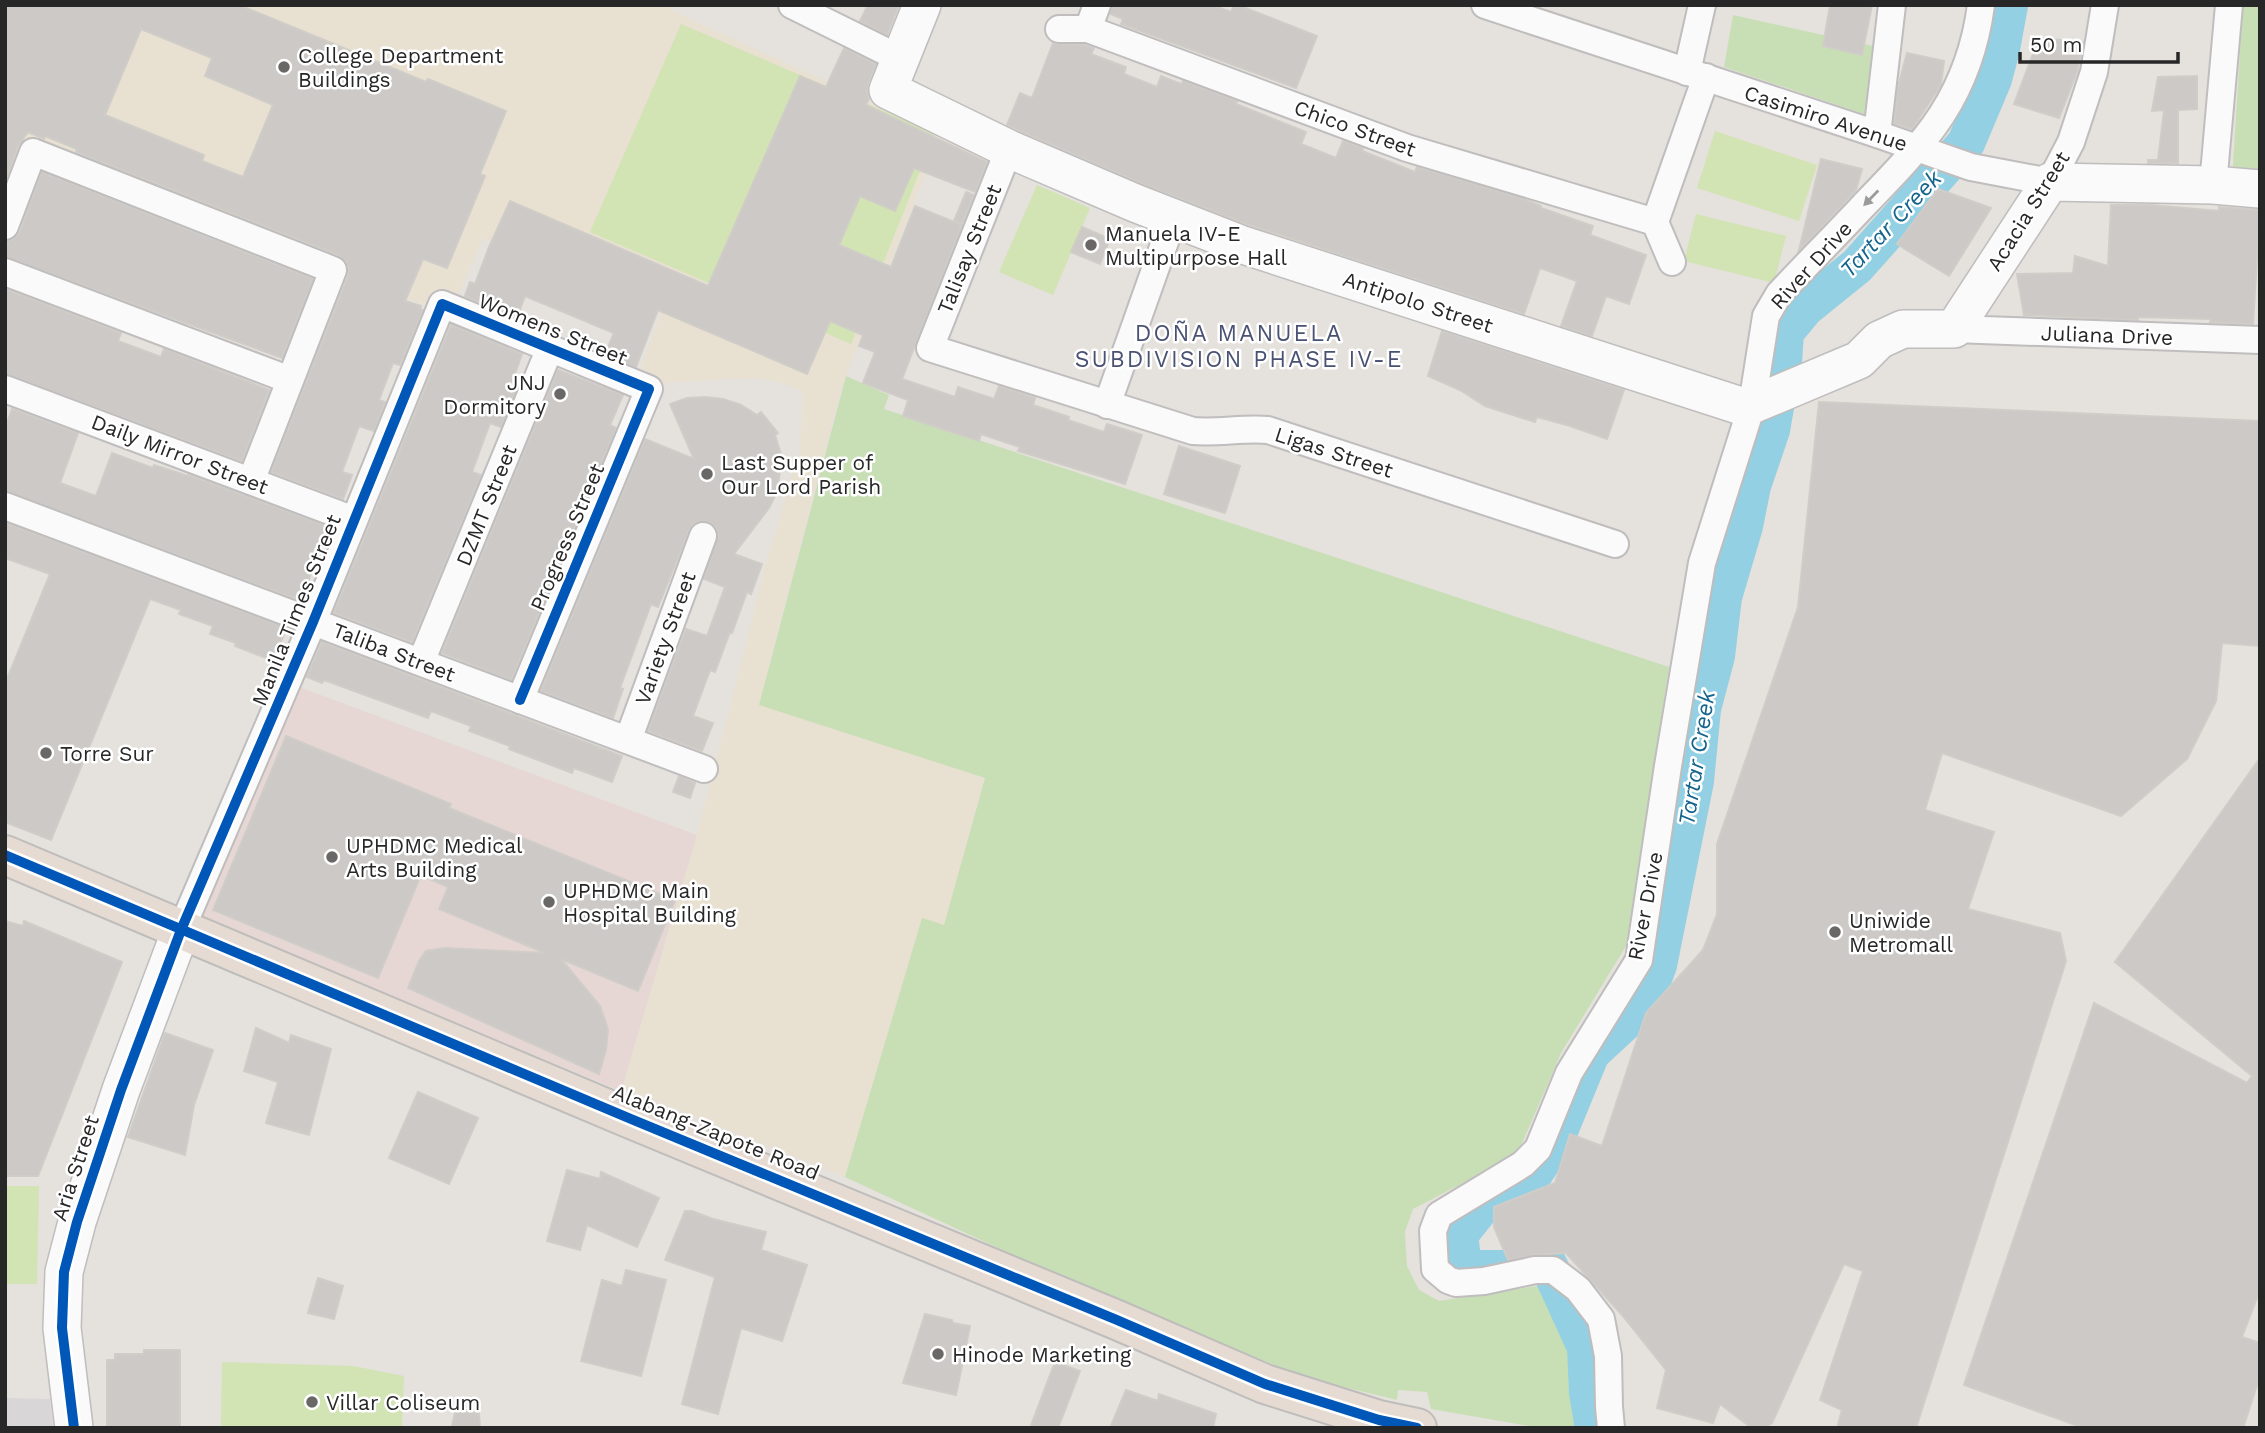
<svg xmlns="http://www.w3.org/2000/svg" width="2265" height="1433" viewBox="0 0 2265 1433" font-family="'Work Sans',sans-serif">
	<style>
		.industrial { fill: #d9d6d8 }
		.education { fill: #e8e0d1 }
		.medical { fill: #e6d7d5 }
		.green { fill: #c8dfb6 }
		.pitch { fill: #d2e3b4 }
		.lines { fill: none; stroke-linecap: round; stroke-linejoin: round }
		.river { stroke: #93d0e3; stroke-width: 38 }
		.building { fill: #ccc9c6; stroke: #d0cdc8; stroke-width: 2; fill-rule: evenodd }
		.street-casing { stroke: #bfbdbd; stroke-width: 30 }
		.secondary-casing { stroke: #bfbdbd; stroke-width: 40 }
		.highway-casing { stroke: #bebdbb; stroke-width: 42 }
		.street { stroke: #fbfafa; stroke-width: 26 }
		.secondary { stroke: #fbfafa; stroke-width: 37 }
		.highway { stroke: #e6dbd3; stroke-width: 38 }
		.cycleway-casing { stroke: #fff; stroke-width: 15 }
		.cycleway { stroke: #0057b8; stroke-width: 10 }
		.oneway { fill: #9c9b9b }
		.poi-dot { fill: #6a6866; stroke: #fff; stroke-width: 2.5 }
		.labels { text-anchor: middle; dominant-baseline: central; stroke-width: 5; stroke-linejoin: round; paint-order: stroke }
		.poi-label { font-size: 21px; fill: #272727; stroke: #fff; text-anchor: start }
		.street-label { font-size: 21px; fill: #272727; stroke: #fff }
		.water-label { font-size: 23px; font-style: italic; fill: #15648c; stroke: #fff }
		.neighbourhood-label { font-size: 23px; letter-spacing: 2px; fill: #4a5274; stroke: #fff }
	</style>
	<rect width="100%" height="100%" fill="#e5e1dc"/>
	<!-- industrial -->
	<path class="industrial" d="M5 1398 50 1399 53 1428H5Z"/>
	<!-- education -->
	<path class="education" d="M5 5H671L670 10 941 134 846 376 837 405 759 704 985 778 944 926 922 919 845 1177 622 1087 697 835 768 556 800 451 803 391 776 381 753 378 659 383 638 375 661 314 483 238 450 315 29 149 10 187 5 185Z"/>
	<!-- medical -->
	<path class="medical" d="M299 687 697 835 621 1091 201 918Z"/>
	<!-- green -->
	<g class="green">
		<path d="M2243 5H2260V181L2232 180Z"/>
		<path d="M1733 15 1882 48 1870 116 1724 67Z"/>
		<path d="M846 376 889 395 884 409 1669 667 1626 946 1561 1053 1517 1155 1413 1209 1405 1232 1407 1266 1419 1290 1439 1301 1538 1286 1575 1323 1579 1341 1582 1428H1541L1431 1409 1427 1392 1398 1390 1397 1400 1307 1378 1093 1292 845 1177 922 918 944 925 985 778 759 705Z"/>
	</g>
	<!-- pitch -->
	<g class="pitch">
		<path d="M681 24 935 133 851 344 590 232Z"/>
		<path d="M1715 131 1817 165 1799 221 1697 188Z"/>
		<path d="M1037 185 1090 208 1053 295 999 272Z"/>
		<path d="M1696 214 1786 236 1774 283 1684 261Z"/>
		<path d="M5 1186H39L37 1284H5Z"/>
		<path d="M222 1362 353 1366 404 1376 402 1428H221Z"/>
	</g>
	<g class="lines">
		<!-- river -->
		<path class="river" d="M1594 1428 1588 1393 1586 1347 1548 1264 1503 1269H1472L1462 1258 1459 1235 1490 1196 1533 1175 1554 1143 1591 1053 1643 1005 1658 965 1695 781 1702 709 1716 656 1723 597 1744 526 1752 486 1771 430 1783 362 1785 332 1805 308 1857 266 1966 143 1993 79 2001 49 2009 5"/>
	</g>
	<!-- building -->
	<g class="building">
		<path d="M5 5H239L426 82 428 79 506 111 480 174 485 176 447 268 423 259 405 301 421 306 420 309 423 310 400 365 393 363 379 400 385 402 374 431 359 426 342 472 352 475 343 499 271 472 348 276 349 268 346 261 339 255 76 152 77 149 45 136 44 139 28 132 18 146 5 181ZM141 29 212 58 205 76 273 105 243 177 202 161 204 155 105 115Z"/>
		<path d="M868 5H899L887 35 860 21Z"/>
		<path d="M1112 5H1212L1231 12 1234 5H1238L1317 36 1296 88 1121 24 1123 19 1110 14Z"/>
		<path d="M1830 5H1872L1862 55 1823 46Z"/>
		<path d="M2039 38 2083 42 2077 72 2059 118 2014 104Z"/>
		<path d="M1053 43 1085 45 1094 48 1091 54 1126 67 1124 74 1157 87 1161 76 1181 84 1183 81 1237 101 1236 104 1306 132 1301 144 1336 158 1343 141 1363 148 1362 151 1415 172 1417 167 1523 199 1541 206V208L1593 226 1590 235 1646 255 1629 304 1606 296 1592 336 1561 326 1577 281 1540 268 1524 314 1247 224 1143 184 1007 125 1020 93 1032 98Z"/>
		<path d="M844 48 876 64 868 83 867 92 869 99 866 105 987 162 975 192 914 168 895 211 860 196 839 245 891 267 915 206 962 225 902 379 955 397 958 387 994 399 999 386 1035 398 1033 405 1069 417 1068 420 1104 432 1107 424 1142 435 1125 484 1018 451 1020 447 981 434 979 441 903 416 908 400 863 383 875 352 859 346 863 335 830 321 807 374 658 310 636 367 605 354 614 333 525 296 517 318 465 296 470 282 475 284 489 247 510 201 708 286 800 76 826 87Z"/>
		<path d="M1907 53 1944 61 1941 85 1912 129 1894 123 1898 87Z"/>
		<path d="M2197 76V109L2178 110V163H2148V160H2158L2164 110 2152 111 2158 77Z"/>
		<path d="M1821 159 1862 169 1856 190 1799 250Z"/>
		<path d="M42 172 313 279 282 358 5 257 8 241 14 239 20 232Z"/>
		<path d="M1938 189 1991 208 1949 276 1897 244Z"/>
		<path d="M966 192 974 195 962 224 954 221Z"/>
		<path d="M2111 205H2151L2219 211V207L2260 210 2253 324 2210 322 2211 319 2138 317V320L2024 315 2017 274 2073 273 2075 256 2108 266Z"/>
		<path d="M1082 227 1110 239 1100 264 1071 252Z"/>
		<path d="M5 289 121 333 118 341 161 357 164 349 269 390 242 461 5 374Z"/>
		<path d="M451 325 522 354 511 385 519 382 501 427 490 423 472 472 481 475 412 642 334 613Z"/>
		<path d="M1442 331 1624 390 1607 439 1567 425 1537 417 1535 422 1485 406 1460 390 1428 376Z"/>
		<path d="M558 370 623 395 610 425 616 428 511 680 442 653Z"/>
		<path d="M705 397 723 399 741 405 757 415 761 412 778 433 775 435 782 458 777 492 769 508 734 554 762 564 751 594 747 592 732 633 730 632 715 672 710 670 693 716 713 723 702 751 648 731 686 629 707 636 725 587 704 579 719 534 715 526 709 522 700 521 693 524 689 530 658 607 651 604 620 688 623 689 613 718 541 691 645 439 694 459 670 404 687 398Z"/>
		<path d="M1819 402 2260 421V646L2222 643 2216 701 2187 759 2121 816 1942 753 1925 810 1994 832 1968 909 2060 933 2066 961 1916 1428H1837L1842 1410 1820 1400 1863 1271 1844 1264 1772 1423 1765 1427 1749 1426 1720 1404 1713 1423 1657 1408 1666 1370 1622 1315 1566 1253 1532 1255 1508 1260 1494 1227V1207L1555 1183 1570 1134 1602 1146 1646 1013 1703 950 1717 914V844L1798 607Z"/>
		<path d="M12 409 78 433 60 483 96 496 112 453 153 468 154 465 188 476V475L326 526 302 601 5 491V429Z"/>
		<path d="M1179 446 1240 466 1225 513 1164 494Z"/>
		<path d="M6 523 286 628 274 661 235 646 236 643 210 634 213 626 179 614 181 610 150 599 51 840 5 822V684L50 574 5 558Z"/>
		<path d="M322 642 622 756 612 782 574 768 572 773 546 763 509 749 510 746 469 731 471 726 431 711 428 718 324 680 322 683 307 677Z"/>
		<path d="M286 736 451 804 449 808 675 900 638 991 561 959 600 1006 608 1029 606 1050 599 1074 408 988 419 961 426 951 445 948 545 953 439 909 448 887 421 875 378 978 213 910Z"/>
		<path d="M2260 758V1290L2242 1337 2260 1343V1376L2243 1428H2084L1964 1385 2094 1003 2247 1083 2252 1076 2115 962Z"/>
		<path d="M679 776 695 783 690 798 673 792Z"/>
		<path d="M5 921 23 926 24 921 122 962 38 1176H5Z"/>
		<path d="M256 1028 289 1043 291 1035 331 1049 309 1135 266 1123 278 1082 244 1071Z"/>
		<path d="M165 1033 213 1050 194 1105 185 1155 128 1137Z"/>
		<path d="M418 1092 478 1118 449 1184 389 1158Z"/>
		<path d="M567 1170 600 1179 601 1172 659 1198 637 1247 587 1225 580 1250 547 1241Z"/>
		<path d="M685 1211H692L713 1219 766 1232 761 1250 807 1265 782 1341 741 1328 718 1414 682 1404 715 1277 665 1260Z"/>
		<path d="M626 1270 666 1280 641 1376 581 1361 602 1280 622 1286Z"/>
		<path d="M318 1278 343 1286 334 1319 308 1313Z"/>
		<path d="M925 1314 952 1320 953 1323 970 1326 956 1395 903 1383Z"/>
		<path d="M144 1350H180V1428H107V1360H115V1354H144Z"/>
		<path d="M1055 1362 1080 1371 1058 1428H1030Z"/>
		<path d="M1126 1390 1158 1401 1159 1394 1216 1414 1213 1428H1110Z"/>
		<path d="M456 1408 479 1413 480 1428 452 1426Z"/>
	</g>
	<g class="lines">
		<defs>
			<g id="street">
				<path d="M792 5 901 59"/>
				<path d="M1485 5 1877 134 1971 167 2050 182 2071 142 2094 72 2105 5"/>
				<path d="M1059 29H1088L1407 148 1655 222"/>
				<path d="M1088 29 1097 5"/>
				<path d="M1687 72 1702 5"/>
				<path d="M1877 134 1892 5"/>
				<path d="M1009 149 930 348 1193 431C1218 433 1243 428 1268 430L1615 544"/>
				<path d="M2213 185 2229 5"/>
				<path d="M5 226 33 152 333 270 251 481"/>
				<path d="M1672 262 1655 222 1706 77"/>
				<path d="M5 272 290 380"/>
				<path d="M1954 329 2260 340"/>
				<path d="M5 389 354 520"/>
				<path d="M1107 405 1173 219"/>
				<path d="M5 506 704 769"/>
				<path d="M421 662 550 348"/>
				<path d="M628 740 703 536"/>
				<path d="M181 930 313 622 442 304 649 389 520 700"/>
				<path d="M1611 1428 1609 1407 1608 1356 1601 1319 1578 1289 1553 1270H1535L1484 1281 1456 1283 1448 1280 1435 1269 1433 1231 1439 1215 1523 1164 1538 1149 1569 1073 1639 960 1668 766 1702 563 1752 405 1766 316 1779 294C1807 264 1836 235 1864 205 1926 141 1969 97 1981 5"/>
			</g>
			<g id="secondary">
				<path d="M922 5 888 90 1009 149 1135 203 1240 244 1738 405H1752L1859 360 1879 340 1903 329H1954L2050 182 2213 185 2260 189"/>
				<path d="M74 1428 62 1328 64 1272 77 1222 121 1090 181 930"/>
			</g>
			<path id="highway" d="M5 855 631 1119 1117 1320 1265 1384 1379 1420 1417 1428"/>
		</defs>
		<!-- street casing -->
		<use href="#street" class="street-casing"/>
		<!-- secondary casing -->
		<use href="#secondary" class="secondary-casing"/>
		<!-- highway casing -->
		<use href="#highway" class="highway-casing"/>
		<!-- street -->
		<use href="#street" class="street"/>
		<!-- secondary -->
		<use href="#secondary" class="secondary"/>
		<!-- highway -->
		<use href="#highway" class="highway"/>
		<defs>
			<g id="cycleway">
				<path d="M5 855 631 1119 1117 1320 1265 1384 1379 1420 1417 1428"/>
				<path d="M74 1428 62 1328 64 1272 77 1222 121 1090 181 930 313 622 442 304 649 389 520 700"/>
			</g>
		</defs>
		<!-- cycleway casing -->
		<use href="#cycleway" class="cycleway-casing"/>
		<!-- cycleway -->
		<use href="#cycleway" class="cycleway"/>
	</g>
	<!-- one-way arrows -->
	<defs><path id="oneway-solid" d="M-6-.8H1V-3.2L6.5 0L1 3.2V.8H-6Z" transform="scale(1.75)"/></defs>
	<use class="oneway" href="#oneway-solid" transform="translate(1871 198) rotate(134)"/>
	<!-- markers -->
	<g class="poi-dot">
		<circle cx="284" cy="67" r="7"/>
		<circle cx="1091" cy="245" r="7"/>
		<circle cx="560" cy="394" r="7"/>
		<circle cx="707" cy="474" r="7"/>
		<circle cx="46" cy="753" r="7"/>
		<circle cx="332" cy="857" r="7"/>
		<circle cx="549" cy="902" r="7"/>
		<circle cx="1835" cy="932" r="7"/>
		<circle cx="938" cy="1354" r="7"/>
		<circle cx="312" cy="1402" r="7"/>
	</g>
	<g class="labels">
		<!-- poi labels -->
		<g class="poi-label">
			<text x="298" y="55">College Department<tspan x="298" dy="24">Buildings</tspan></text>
			<text x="1105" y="233">Manuela IV-E<tspan x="1105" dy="24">Multipurpose Hall</tspan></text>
			<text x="546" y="382" text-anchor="end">JNJ<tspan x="546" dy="24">Dormitory</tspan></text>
			<text x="721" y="462">Last Supper of<tspan x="721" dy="24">Our Lord Parish</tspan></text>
			<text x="60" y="753">Torre Sur</text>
			<text x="346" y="845">UPHDMC Medical<tspan x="346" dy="24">Arts Building</tspan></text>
			<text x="563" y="890">UPHDMC Main<tspan x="563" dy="24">Hospital Building</tspan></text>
			<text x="1849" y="920">Uniwide<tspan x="1849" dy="24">Metromall</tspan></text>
			<text x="952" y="1354">Hinode Marketing</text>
			<text x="326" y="1402">Villar Coliseum</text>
		</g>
		<!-- street labels -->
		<g class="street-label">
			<text transform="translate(1826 118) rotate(18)">Casimiro Avenue</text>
			<text transform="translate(1355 128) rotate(20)">Chico Street</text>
			<text transform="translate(2028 211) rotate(-58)">Acacia Street</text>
			<text transform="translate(969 249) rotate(-68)">Talisay Street</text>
			<text transform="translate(1811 265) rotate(-48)">River Drive</text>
			<text transform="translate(1418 302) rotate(18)">Antipolo Street</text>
			<text transform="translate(553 329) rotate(22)">Womens Street</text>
			<text transform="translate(2107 335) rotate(2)">Juliana Drive</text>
			<text transform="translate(1334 452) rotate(18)">Ligas Street</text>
			<text transform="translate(180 454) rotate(21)">Daily Mirror Street</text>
			<text transform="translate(486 505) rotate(-68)">DZMT Street</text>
			<text transform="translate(567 537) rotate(-67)">Progress Street</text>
			<text transform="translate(296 610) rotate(-68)">Manila Times Street</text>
			<text transform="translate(665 638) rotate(-70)">Variety Street</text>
			<text transform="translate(394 652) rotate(21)">Taliba Street</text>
			<text transform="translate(1645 906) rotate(-79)">River Drive</text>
			<text transform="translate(716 1132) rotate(22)">Alabang-Zapote Road</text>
			<text transform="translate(75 1168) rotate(-72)">Aria Street</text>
		</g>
		<!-- water labels -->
		<g class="water-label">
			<text transform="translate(1891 224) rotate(-47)">Tartar Creek</text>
			<text transform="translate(1697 758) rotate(-81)">Tartar Creek</text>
		</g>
		<!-- neighbourhood labels -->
		<g class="neighbourhood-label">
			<text x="1239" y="333">DOÑA MANUELA<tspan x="1239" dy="26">SUBDIVISION PHASE IV-E</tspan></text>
		</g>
	</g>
	<!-- border -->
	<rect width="2265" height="1433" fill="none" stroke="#272727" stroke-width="14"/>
	<!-- scale -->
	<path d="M2020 52v10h158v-10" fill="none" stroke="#272727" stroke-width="3.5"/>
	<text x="2030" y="52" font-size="21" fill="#272727" stroke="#ffffff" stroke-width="5" paint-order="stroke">50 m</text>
</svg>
